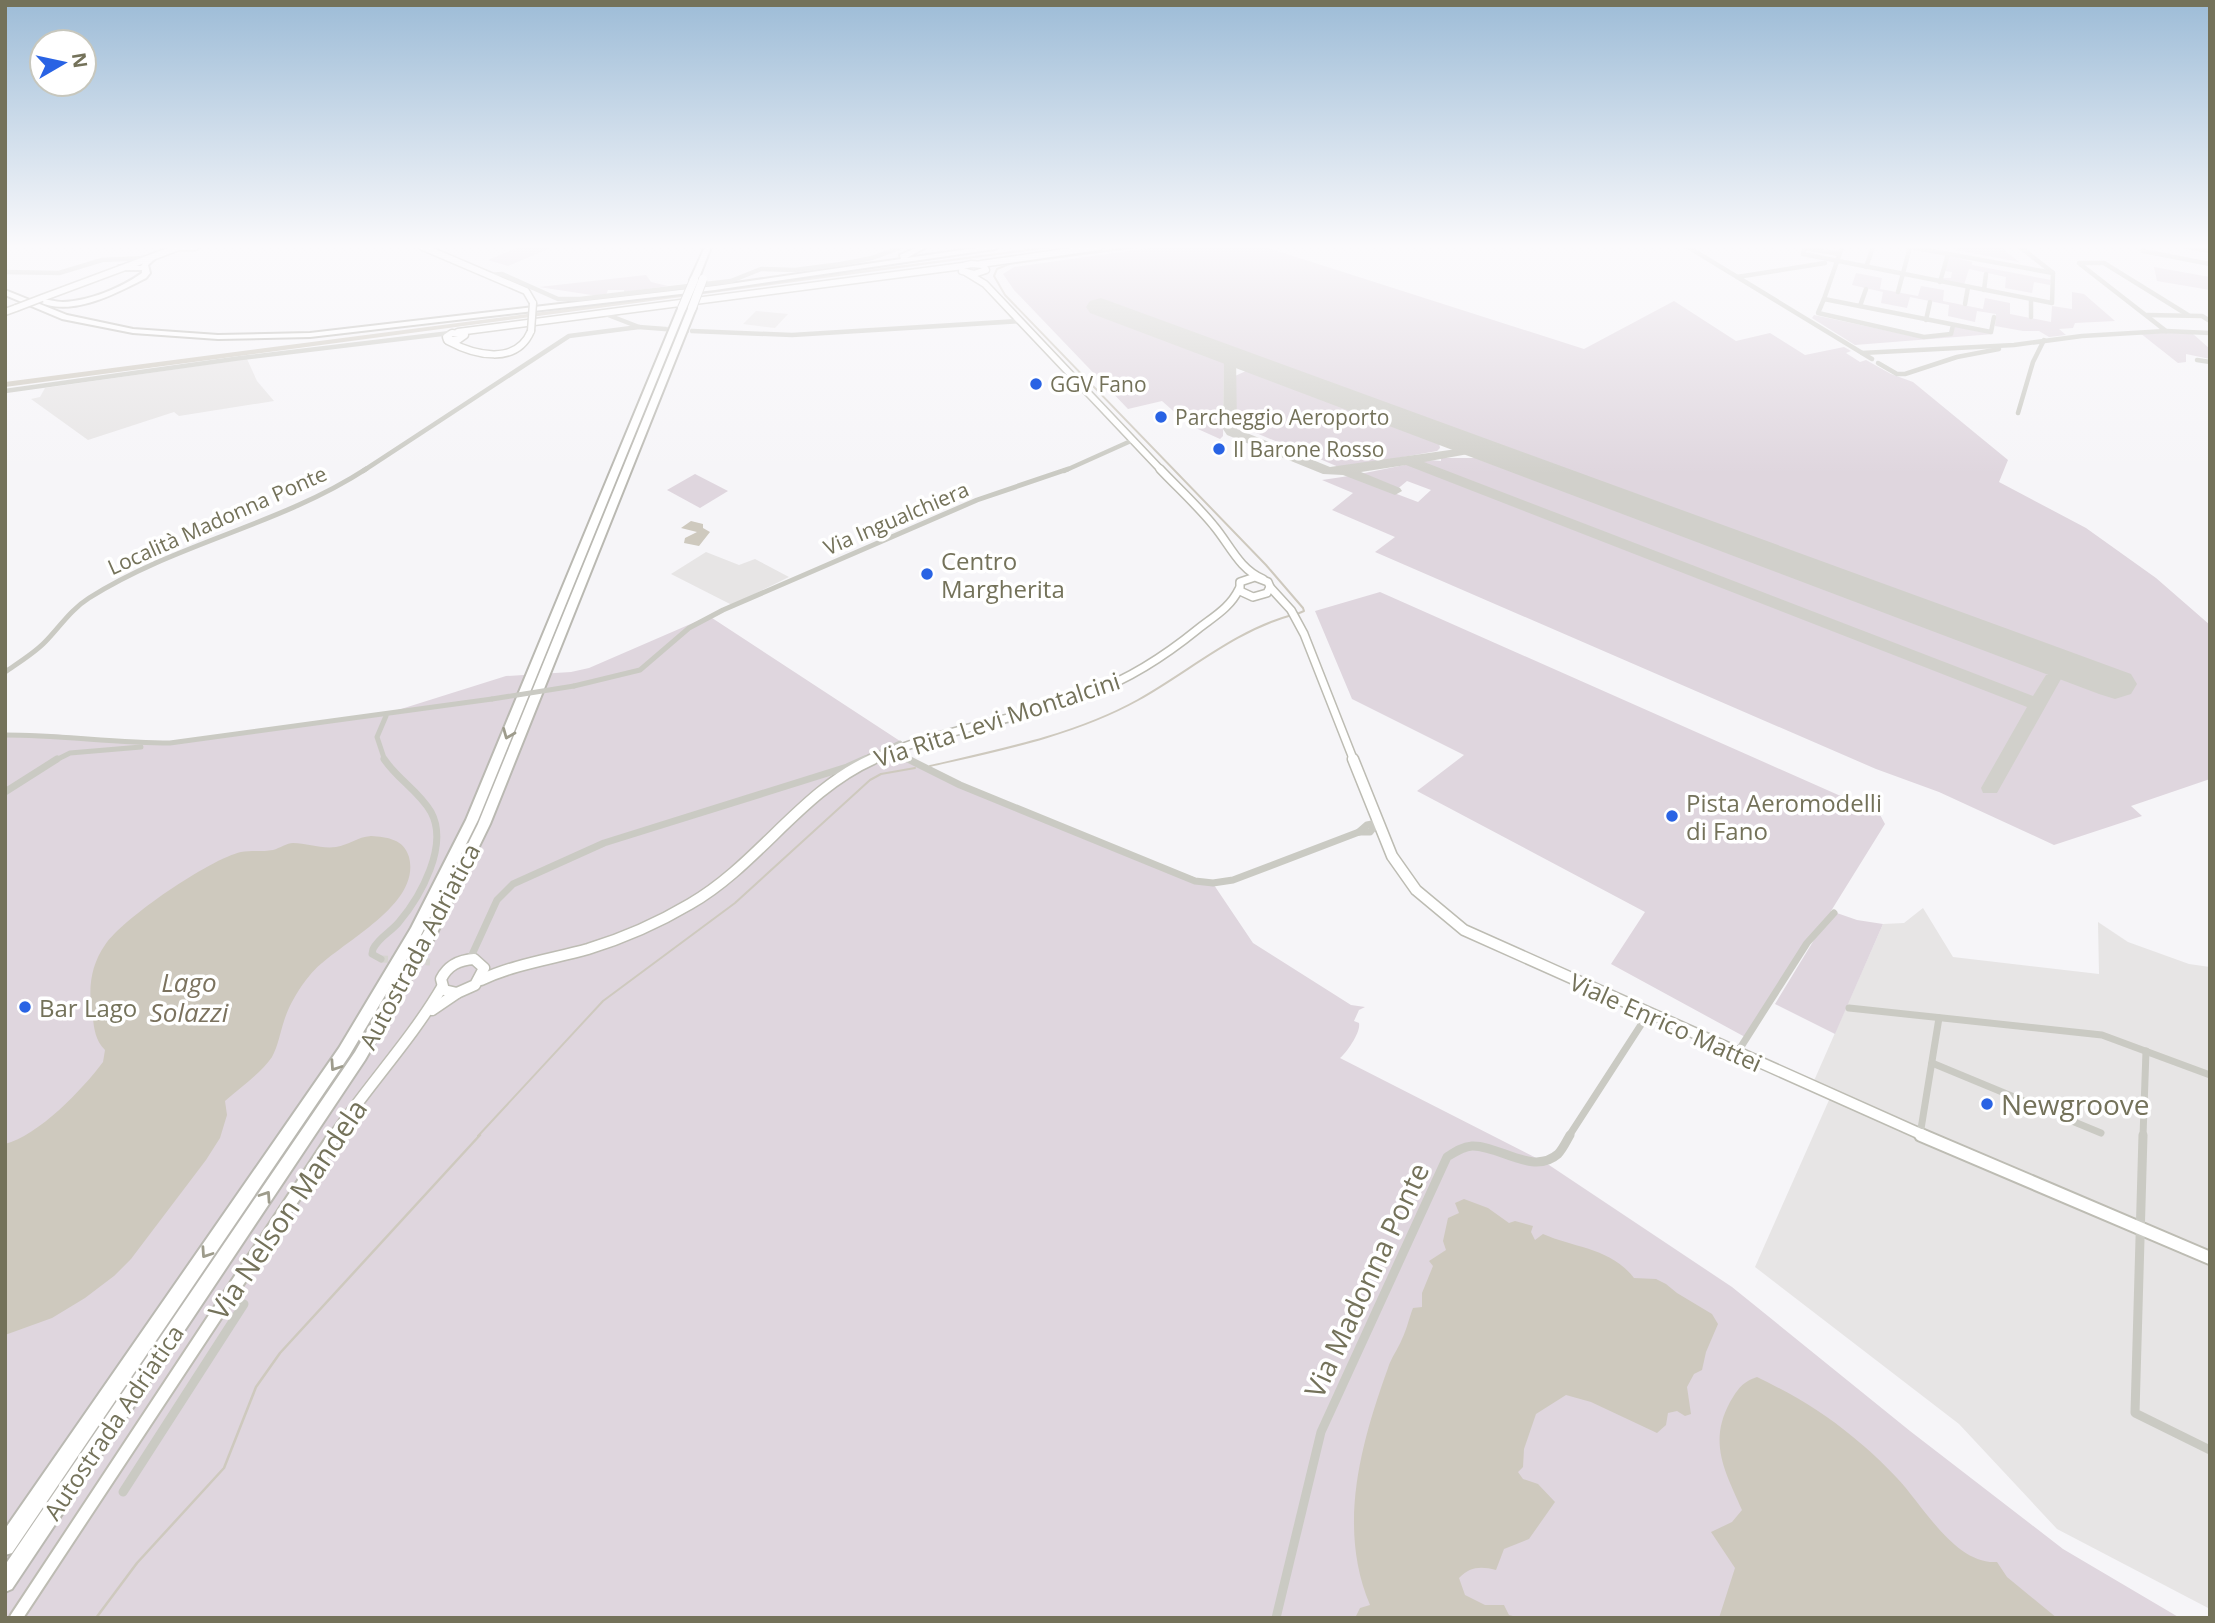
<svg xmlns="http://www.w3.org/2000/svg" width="2215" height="1623" viewBox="0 0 2215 1623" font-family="'Open Sans',sans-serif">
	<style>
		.built { fill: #e7e5e5 }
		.green { fill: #dfd6de }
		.water { fill: #cec9be }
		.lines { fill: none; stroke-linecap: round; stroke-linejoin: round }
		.stream-far1 { stroke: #cec9be; stroke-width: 2 }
		.stream { stroke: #cec9be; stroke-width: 2.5 }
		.taxiway { fill: #d1d0cb; fill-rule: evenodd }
		.runway { fill: #d1d0cb; fill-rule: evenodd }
		.street-tunnel-far1 { stroke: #d6d4d0; stroke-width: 4.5; stroke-dasharray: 4.5 2; stroke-linecap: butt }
		.street-tunnel { stroke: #d6d4d0; stroke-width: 7; stroke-dasharray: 7 3.5; stroke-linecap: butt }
		.secondary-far3-casing { stroke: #bdbcb3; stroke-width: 9 }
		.secondary-far2-casing { stroke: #bdbcb3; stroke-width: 10 }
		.secondary-far1-casing { stroke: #bdbcb3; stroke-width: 13 }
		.secondary-casing { stroke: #bdbcb3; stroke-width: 16 }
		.highway-casing { stroke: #bab9b2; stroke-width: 4 }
		.street-far3 { stroke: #cacac3; stroke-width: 4.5 }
		.street-far2 { stroke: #cacac3; stroke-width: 5 }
		.street-far1 { stroke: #cacac3; stroke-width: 7 }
		.street { stroke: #cacac3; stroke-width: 9 }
		.secondary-far3 { stroke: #fff; stroke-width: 6 }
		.secondary-far2 { stroke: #fff; stroke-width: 7 }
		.secondary-far1 { stroke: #fff; stroke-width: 10 }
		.secondary { stroke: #fff; stroke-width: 12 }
		.highway { fill: #fff; fill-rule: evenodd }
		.secondary-bridge-casing { stroke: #bdbcb3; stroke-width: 9; stroke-linecap: butt }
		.highway-bridge-casing { stroke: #bab9b2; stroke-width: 10; stroke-linecap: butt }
		.street-bridge { stroke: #cacac3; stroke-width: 5 }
		.secondary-bridge { stroke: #fff; stroke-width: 6 }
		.highway-bridge { stroke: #fff; stroke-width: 8 }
		.oneway { stroke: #9e9c8c }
		.poi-dot { fill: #2963e4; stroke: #fff; stroke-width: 2.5 }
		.labels { text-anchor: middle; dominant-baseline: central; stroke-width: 7; stroke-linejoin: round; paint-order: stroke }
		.far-poi-label { font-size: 21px; fill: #74725a; stroke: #fff; text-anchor: start }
		.far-street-label { font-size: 21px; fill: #74725a; stroke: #fff }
		.poi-label { font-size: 24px; fill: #74725a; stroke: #fff; text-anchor: start }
		.street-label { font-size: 24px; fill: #74725a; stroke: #fff }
		.water-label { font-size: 26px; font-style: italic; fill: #7b725e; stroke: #fff }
		.near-poi-label { font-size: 28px; fill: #74725a; stroke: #fff; text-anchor: start }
		.near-street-label { font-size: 28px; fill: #74725a; stroke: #fff }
	</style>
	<rect width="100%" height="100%" fill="#f6f5f8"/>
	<!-- built -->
	<g class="built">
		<path d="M756 311 788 314 775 328 743 324Z"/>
		<path d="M247 359 257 381 274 401 179 416 174 412 88 440 31 399 40 397 45 388Z"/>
		<path d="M706 552 739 565 755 559 789 577 732 605 671 574Z"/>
		<path d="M1923 908 1953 957 2099 974 2098 922 2128 942 2189 964 2210 967V1609L2057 1529 1959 1424 1755 1267 1829 1100 1831 1091 1813 1083 1883 924 1904 923Z"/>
	</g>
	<!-- green -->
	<g class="green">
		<path d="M519 247H553L508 266 488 260Z"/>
		<path d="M1157 247H1265L1584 349 1674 301 1736 341 1770 333 1805 355 1844 347 1851 351 1846 353 1860 362 1866 360 1891 374 1913 382 2008 460 1999 482 2086 528 2156 578 2210 625V779L2131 806 2142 816 2054 845 1939 792 1876 769 1375 552 1395 537 1332 510 1353 493 1322 480 1349 476 1418 502 1431 490 1407 481 1395 491 1355 475 1429 460 1441 461V458H1477L1439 443 1440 448 1437 451 1341 468 1301 451 1306 448 1298 444 1292 448 1249 430 1247 426H1235V376L1246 371 1224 363 1223 436 1220 439 1189 425 1162 401 1128 409 1014 290 1003 274 1014 267Z"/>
		<path d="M1957 247H2004V250L2019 262 1956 250Z"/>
		<path d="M1949 256 1972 262V265L2051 280 2050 285 2034 282 2032 293 2005 288 2006 277 1969 269 1964 285 1943 281V278H1951L1952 272 1945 271Z"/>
		<path d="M2154 267 2210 277V290L2157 281Z"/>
		<path d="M1856 273 1882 278 1880 289 1918 296 1921 286 1944 290 1943 301 1983 309 1985 298 2010 303V314L2051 322 2052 306 2072 309V292L2084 294 2115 321 2075 323 2073 328 2059 329 2066 335 2049 337 2039 331H2023L1995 326 1996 314 1977 311 1975 322 1948 316 1949 305 1910 297 1907 308 1881 303 1883 292 1852 285Z"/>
		<path d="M646 275 651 282 668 286 624 292V290H608L606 295 598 296 539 287Z"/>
		<path d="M1814 315 1921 338 1949 333 1952 326 1994 334 1855 345 1812 318Z"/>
		<path d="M2140 333H2192L2210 349V359L2186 354V362L2178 363Z"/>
		<path d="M695 474 728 491 700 508 667 490Z"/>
		<path d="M1380 592 1879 813 1885 824 1831 911 1857 920 1883 924 1835 1034 1775 1004 1828 917 1745 1037 1611 964 1645 912 1417 791 1464 755 1352 699 1315 611Z"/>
		<path d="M709 616 903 743 912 759 945 780 1214 885 1253 943 1351 1005 1365 1007 1359 1010 1354 1021 1359 1023C1361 1032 1347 1052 1340 1058L1546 1163 1732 1287 1910 1431 2063 1549 2180 1618H5V733L52 734 160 744 382 715 506 676 571 672 589 668Z"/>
	</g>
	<!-- water -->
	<g class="water">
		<path d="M1043 247H1058L5 387V382Z"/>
		<path d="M691 521 703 524V528L710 532 699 546 684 543 685 538 697 532 681 528Z"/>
		<path d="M371 836C387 837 404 839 409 857 422 907 335 944 310 975 299 988 289 1005 284 1021 280 1033 278 1046 272 1057 260 1074 241 1087 225 1101L227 1115 220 1138 206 1160 131 1259 114 1276 85 1298 52 1318 5 1335V1144C38 1136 83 1089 103 1062L105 1050C94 1039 94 1026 92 1011 88 988 91 965 105 945 123 918 210 859 241 852 251 850 262 852 273 850 280 848 287 843 293 843 307 843 321 849 336 847 349 845 357 837 371 836Z"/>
		<path d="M1464 1199 1488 1208 1509 1223 1515 1221 1533 1226 1531 1232 1535 1240 1543 1234C1575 1248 1611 1248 1634 1278L1656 1279 1666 1284 1677 1293 1712 1314 1718 1324 1706 1352 1702 1370 1694 1374 1687 1387 1691 1414 1685 1416 1677 1411 1668 1413 1666 1425 1657 1433 1591 1402 1566 1395 1536 1414 1524 1449 1523 1467 1518 1472 1523 1479 1538 1484 1555 1502 1529 1539 1504 1549 1496 1570C1480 1566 1470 1567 1459 1578L1465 1595 1485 1605H1504L1509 1615 1521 1618H1355L1360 1608 1370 1605C1337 1527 1361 1443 1388 1368 1391 1358 1398 1349 1402 1339 1407 1329 1409 1318 1413 1308L1422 1307V1293L1433 1266 1429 1261 1446 1250 1443 1241 1448 1218 1459 1213 1455 1203Z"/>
		<path d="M1757 1377C1792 1394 1823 1412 1853 1437 1868 1449 1884 1464 1897 1478 1922 1504 1955 1565 1997 1562L2007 1577 2057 1618H1719L1735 1568 1711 1532 1732 1522 1742 1510C1725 1471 1708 1443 1730 1402 1738 1389 1742 1382 1757 1377Z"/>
	</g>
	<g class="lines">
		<!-- stream-far1 -->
		<g class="stream-far1">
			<path d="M1136 247 1009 264 997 269 994 276 1005 295 1266 565 1303 608 1304 611 1297 614"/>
			<path d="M930 766C1000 750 1075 735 1138 700 1190 671 1234 631 1292 615"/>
			<path d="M478 1136 603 1001 735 903 870 780 881 774 915 768"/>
		</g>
		<!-- stream -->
		<path class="stream" d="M96 1618 137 1563 224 1468 256 1387 280 1353 480 1135"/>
		<!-- taxiway -->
		<path class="taxiway" d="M1230 351 1236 355 1237 429 1330 467 1485 445V451L1424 462 2033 696 2046 675H2058L2061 679 1997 793H1983L1981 788 2027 707 1406 465 1361 472 1400 488 1402 491 1395 495 1343 475 1323 474 1227 435 1223 429 1224 355Z"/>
		<!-- runway -->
		<path class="runway" d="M1101 298 2131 674 2137 684 2131 694 2115 699 2099 694 1090 313 1086 307 1090 301Z"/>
		<!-- street-tunnel-far1 -->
		<path class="street-tunnel-far1" d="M665 329 692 331"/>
		<!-- street-tunnel -->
		<g class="street-tunnel">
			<path d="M381 959 400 960"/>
			<path d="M415 961 430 962"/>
		</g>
		<defs>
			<g id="secondary-far3">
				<path d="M182 247H195"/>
				<path d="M423 247 526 291 533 303"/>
				<path d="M971 264 983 265 986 270 974 274 962 271 963 266Z"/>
				<path d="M981 264 1099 247"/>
				<path d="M967 273 985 284 1162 471"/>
				<path d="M42 298 179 247"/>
				<path d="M5 312 16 308"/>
				<path d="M458 332 963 266"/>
				<path d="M452 333 465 335 458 340H447L446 337Z"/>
				<path d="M448 341C474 355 516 366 531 331"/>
			</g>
			<g id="secondary-far2">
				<path d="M1160 469C1178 488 1198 506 1214 526 1230 545 1239 569 1263 579"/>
				<path d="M1255 577 1268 582 1270 587 1267 593 1253 597 1240 591V582Z"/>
				<path d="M1270 587 1291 610 1304 634 1354 761"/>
				<path d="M869 761C940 728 1020 721 1093 692 1131 678 1166 655 1198 629 1213 617 1230 608 1239 589"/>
			</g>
			<g id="secondary-far1">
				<path d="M1353 759 1392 856 1416 890 1464 930 1925 1136"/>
				<path d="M474 959 484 968 475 985 457 993 444 990 441 979C448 965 459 960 474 959Z"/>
				<path d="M481 980C515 964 552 959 588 949 624 938 658 923 690 904 758 865 801 791 873 759"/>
				<path d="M432 1010 457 993"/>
				<path d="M334 1136C368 1085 411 1040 442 987"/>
			</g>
			<g id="secondary">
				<path d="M1921 1135 2210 1258"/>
				<path d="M16 1618 335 1135"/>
			</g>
			<g id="highway">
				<path d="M705 247H711L698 280 691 282 690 280Z"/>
				<path d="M918 247H926L907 258 983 247H998L995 249 715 290 310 337 218 339 133 333 62 319 5 295V290L67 315 133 329 218 335 310 333 715 286 901 259 900 255Z"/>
				<path d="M150 255 157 257 148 265 150 273 146 278C115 294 69 319 35 300 43 297 53 302 63 302 89 301 121 288 142 273V270H119V266H141Z"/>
				<path d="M679 306 686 308 478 820 421 935 349 1056 12 1553 5 1555V1529L339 1048 411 928 466 820Z"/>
				<path d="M689 306 696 308 490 824 436 935 365 1060 12 1589 5 1592V1565L355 1052 426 928 478 824Z"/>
			</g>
		</defs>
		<!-- secondary-far3 casing -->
		<use href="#secondary-far3" class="secondary-far3-casing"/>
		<!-- secondary-far2 casing -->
		<use href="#secondary-far2" class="secondary-far2-casing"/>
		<!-- secondary-far1 casing -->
		<use href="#secondary-far1" class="secondary-far1-casing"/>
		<!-- secondary casing -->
		<use href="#secondary" class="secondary-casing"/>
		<!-- highway casing -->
		<use href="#highway" class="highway-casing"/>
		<!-- street-far3 -->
		<g class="street-far3">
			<path d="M1688 247 1872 359"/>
			<path d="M2020 247 2052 272"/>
			<path d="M2144 247 2143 251 2210 264"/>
			<path d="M2188 247 2210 251"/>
			<path d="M1839 254 1805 248 1803 254 2052 303 2053 273"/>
			<path d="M2079 263H2104L2188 315"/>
			<path d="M2080 264 2166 331"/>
			<path d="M1866 267 1873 247"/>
			<path d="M5 272 59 273 102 260 144 258"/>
			<path d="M489 275 502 274 558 299H580L731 281 761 269 795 270 841 264 872 258 902 247"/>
			<path d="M1737 277 1825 263"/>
			<path d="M1940 282 1948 254"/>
			<path d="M1984 290 1986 274"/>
			<path d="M1898 292 1910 247 2053 273"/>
			<path d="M1824 299 1842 247"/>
			<path d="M2031 299V317"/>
			<path d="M1965 304 1968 287"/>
			<path d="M1860 306 1866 289"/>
			<path d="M603 313 639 327 665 329"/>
			<path d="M2147 315 2202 316 2210 321"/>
			<path d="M1926 320 1930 302"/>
			<path d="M1953 325 1951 334 1924 337 1818 313 1824 299 1991 332 1994 317"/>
			<path d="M692 331 792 335 1020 321"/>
			<path d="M1862 353 2014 345 2082 336 2166 331 2210 333"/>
			<path d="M2197 360 2210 362"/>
			<path d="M1878 363 1897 374H1905L1957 357 1999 349"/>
			<path d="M5 391 241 358 450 333"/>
			<path d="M2018 413 2033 362 2044 340"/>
			<path d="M363 471 569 336 639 327"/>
			<path d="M1064 471 1133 440"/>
		</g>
		<!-- street-far2 -->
		<g class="street-far2">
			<path d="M5 672C18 663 33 654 44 643 59 628 70 610 89 598 176 543 280 525 366 469"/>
			<path d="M574 686 640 670 689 628 723 610 977 500 1068 469"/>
			<path d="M5 735C60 735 115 743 170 743L492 699"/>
			<path d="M906 758 911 761"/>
			<path d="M54 761 70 753 141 747"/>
			<path d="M385 761 377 737 386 716"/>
			<path d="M861 761 900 743"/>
		</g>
		<!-- street-far1 -->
		<g class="street-far1">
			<path d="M908 759 960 785 1195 881 1213 883 1233 880 1359 832H1370L1377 823"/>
			<path d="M5 792 57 759"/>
			<path d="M1359 832 1367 825 1377 823"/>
			<path d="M381 959 372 954 373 949C379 937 391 932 399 922 421 896 449 845 431 812 419 791 397 779 384 759"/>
			<path d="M470 959 497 900 513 884 604 843 847 767 865 759"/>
			<path d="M1849 1008 2102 1035 2210 1075"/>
			<path d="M1737 1053 1807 943 1834 913"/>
			<path d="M1932 1063 2101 1133"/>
			<path d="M1920 1135 1939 1018"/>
			<path d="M1569 1136 1648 1014"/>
			<path d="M2143 1136 2146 1051"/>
		</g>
		<!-- street -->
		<g class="street">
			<path d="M2143 1135 2135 1413 2210 1450"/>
			<path d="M123 1492 244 1304"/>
			<path d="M1276 1618 1321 1432 1447 1157C1455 1152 1462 1147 1472 1146 1499 1145 1533 1176 1558 1154 1563 1149 1567 1140 1570 1135"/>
		</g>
		<!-- secondary-far3 -->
		<use href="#secondary-far3" class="secondary-far3"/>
		<!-- secondary-far2 -->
		<use href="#secondary-far2" class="secondary-far2"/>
		<!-- secondary-far1 -->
		<use href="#secondary-far1" class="secondary-far1"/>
		<!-- secondary -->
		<use href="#secondary" class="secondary"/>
		<!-- highway -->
		<use href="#highway" class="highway"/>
		<defs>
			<g id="secondary-bridge">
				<path d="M16 308 42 298"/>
				<path d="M531 331 533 303"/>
			</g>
			<g id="highway-bridge">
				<path d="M682 308 694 280"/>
				<path d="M692 308 703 279"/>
			</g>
		</defs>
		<!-- secondary-bridge casing -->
		<use href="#secondary-bridge" class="secondary-bridge-casing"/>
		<!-- highway-bridge casing -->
		<use href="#highway-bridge" class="highway-bridge-casing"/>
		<!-- street-bridge -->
		<path class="street-bridge" d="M492 699 574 686"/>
		<!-- secondary-bridge -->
		<use href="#secondary-bridge" class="secondary-bridge"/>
		<!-- highway-bridge -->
		<use href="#highway-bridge" class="highway-bridge"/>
	</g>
	<!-- one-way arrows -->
	<defs><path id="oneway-chevron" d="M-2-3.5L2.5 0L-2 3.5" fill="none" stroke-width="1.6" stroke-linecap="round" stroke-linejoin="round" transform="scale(1.75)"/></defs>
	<g class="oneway">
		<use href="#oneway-chevron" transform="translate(508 734) rotate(112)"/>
		<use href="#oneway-chevron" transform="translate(335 1066) rotate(124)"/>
		<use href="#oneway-chevron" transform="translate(266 1196) rotate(-56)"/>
		<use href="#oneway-chevron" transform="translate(206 1253) rotate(124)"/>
	</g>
	<!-- sky -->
	<linearGradient id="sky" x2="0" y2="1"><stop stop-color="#9dbcd7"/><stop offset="0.52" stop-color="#fbfafc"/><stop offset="1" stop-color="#fbfafc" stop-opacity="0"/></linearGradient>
	<rect width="2215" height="474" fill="url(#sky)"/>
	<!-- markers -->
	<g class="poi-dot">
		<circle cx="1036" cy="384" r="7"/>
		<circle cx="1161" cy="417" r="7"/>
		<circle cx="1219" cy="449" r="7"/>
		<circle cx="927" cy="574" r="7"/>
		<circle cx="1672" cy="816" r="7"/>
		<circle cx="25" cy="1007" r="7"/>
		<circle cx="1987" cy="1104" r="7"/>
	</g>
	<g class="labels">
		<!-- far-poi labels -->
		<g class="far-poi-label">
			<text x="1050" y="384">GGV Fano</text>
			<text x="1175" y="417">Parcheggio Aeroporto</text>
			<text x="1233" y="449">Il Barone Rosso</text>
		</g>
		<!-- far-street labels -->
		<g class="far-street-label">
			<text transform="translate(896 518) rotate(-23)">Via Ingualchiera</text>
			<text transform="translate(217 520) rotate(-24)">Località Madonna Ponte</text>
		</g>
		<!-- poi labels -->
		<g class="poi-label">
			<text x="941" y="560">Centro<tspan x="941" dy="28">Margherita</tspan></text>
			<text x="1686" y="802">Pista Aeromodelli<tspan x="1686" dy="28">di Fano</tspan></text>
			<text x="39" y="1007">Bar Lago</text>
		</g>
		<!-- street labels -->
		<g class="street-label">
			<text transform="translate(997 719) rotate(-18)">Via Rita Levi Montalcini</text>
			<text transform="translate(419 946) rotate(-62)">Autostrada Adriatica</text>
			<text transform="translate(1666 1022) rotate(24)">Viale Enrico Mattei</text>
			<text transform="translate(113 1422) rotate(-56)">Autostrada Adriatica</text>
		</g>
		<!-- water labels -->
		<g class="water-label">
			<text x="189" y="982">Lago<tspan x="189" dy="30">Solazzi</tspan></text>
		</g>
		<!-- near-poi labels -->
		<g class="near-poi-label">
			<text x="2001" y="1104">Newgroove</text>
		</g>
		<!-- near-street labels -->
		<g class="near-street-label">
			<text transform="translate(287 1209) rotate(-56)">Via Nelson Mandela</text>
			<text transform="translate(1366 1280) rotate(-65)">Via Madonna Ponte</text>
		</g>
	</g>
	<!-- border -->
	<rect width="2215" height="1623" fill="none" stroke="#74725a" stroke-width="14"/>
	<!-- north arrow -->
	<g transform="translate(63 63) rotate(81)"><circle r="33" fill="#ffffff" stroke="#c7c7bd" stroke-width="2"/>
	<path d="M0-5L12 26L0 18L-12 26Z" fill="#2963e4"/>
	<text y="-10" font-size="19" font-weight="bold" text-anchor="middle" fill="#74725a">N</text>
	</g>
</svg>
